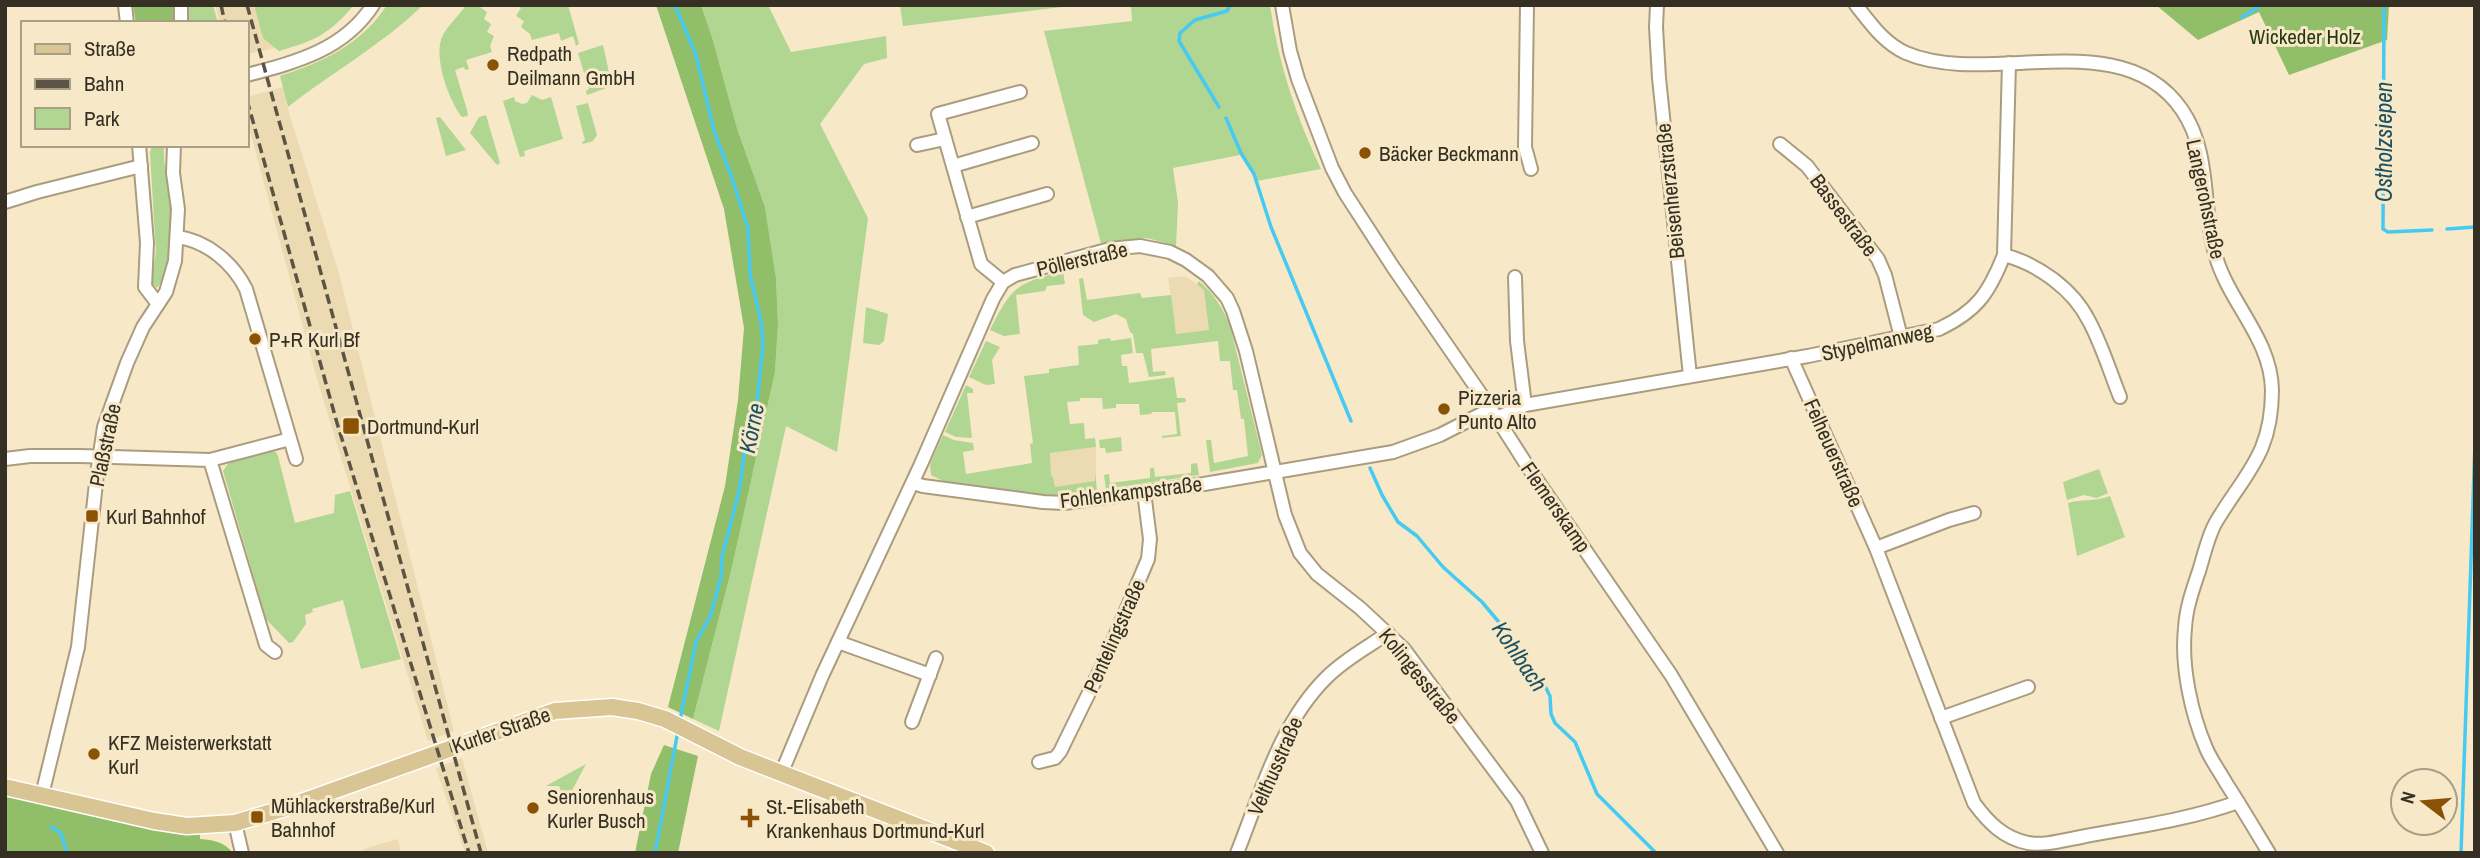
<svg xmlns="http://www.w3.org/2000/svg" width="2480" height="858" viewBox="0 0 2480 858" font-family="'Archivo Narrow',sans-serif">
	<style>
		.built { fill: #ecdab3 }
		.green { fill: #b0d691 }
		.forest { fill: #91be68 }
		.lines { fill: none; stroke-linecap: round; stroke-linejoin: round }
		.stream { stroke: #46caf1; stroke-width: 3.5 }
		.minor-casing { stroke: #aa9d7f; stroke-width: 16 }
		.major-casing { stroke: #fff; stroke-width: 19 }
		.minor { stroke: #fff; stroke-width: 12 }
		.major { stroke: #d9c594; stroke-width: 16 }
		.rail { stroke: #5b5444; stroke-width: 3.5; stroke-dasharray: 10 5; stroke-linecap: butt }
		.poi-dot { fill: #8a5205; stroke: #f7e8c8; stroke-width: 2.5 }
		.labels { text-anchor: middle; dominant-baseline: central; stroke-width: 6; stroke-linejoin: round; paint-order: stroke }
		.park-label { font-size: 21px; fill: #263814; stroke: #f7e8c8 }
		.poi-label { font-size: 21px; fill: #353023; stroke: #f7e8c8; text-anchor: start }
		.street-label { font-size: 21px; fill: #353023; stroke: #f7e8c8 }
		.water-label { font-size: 23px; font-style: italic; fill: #1b5161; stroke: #f7e8c8 }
	</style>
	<rect width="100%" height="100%" fill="#f7e8c8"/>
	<!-- built -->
	<g class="built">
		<path d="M215 5H254L263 38 276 48 247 54V23H220Z"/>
		<path d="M283 87 289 113 338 270 454 731 428 741 317 379 247 120V97Z"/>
		<path d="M1185 276 1204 289 1209 330 1176 334 1168 278Z"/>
		<path d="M1096 447V481L1054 487 1051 477 1050 453Z"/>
		<path d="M462 758 488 853H465L436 768Z"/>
		<path d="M398 839 401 853H356L373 846Z"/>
	</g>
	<!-- green -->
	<g class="green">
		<path d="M185 5H213L218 23H185Z"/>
		<path d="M254 5H354C328 35 316 40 279 51L263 38Z"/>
		<path d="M387 5H423C382 45 332 72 288 107L280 76C323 62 362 44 387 5Z"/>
		<path d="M466 5H477L487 12 484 19 491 24 487 32 494 36 490 46 492 52 466 60 469 69 465 70 464 67 455 70 467 110 468 116 462 117C449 101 432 55 443 35 449 24 459 16 466 5Z"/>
		<path d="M516 5H568L579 44 576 46 573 36 561 41 559 33 532 40 530 34 521 27 524 21 516 16 521 8Z"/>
		<path d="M701 5H768L791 52 886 36 887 58 864 64 820 124 868 218 837 452 786 426 719 731 693 719 732 567 775 372 778 324 776 278 765 207 737 128 712 37Z"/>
		<path d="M900 5H1079L903 26Z"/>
		<path d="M1131 5H1270C1278 62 1296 117 1321 169L1257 181 1240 155 1173 168 1178 203 1176 246 1147 238 1101 243 1044 31 1132 21Z"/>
		<path d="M603 45 612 86 587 95 586 91 589 89 578 53Z"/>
		<path d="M532 95 542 100 551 97 563 139 524 151 525 156 520 157 503 101 514 97 515 101 522 104 527 103Z"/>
		<path d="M588 103 597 135 593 141 583 144 582 142 585 140 576 106Z"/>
		<path d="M486 115 500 163 497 165 470 133 479 117Z"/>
		<path d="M440 117 466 150 446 156 436 118Z"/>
		<path d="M152 145H164C163 165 168 182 170 201 171 222 171 273 157 288L151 283 156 252 150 153Z"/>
		<path d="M1063 271 1065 284 1047 286 1045 291 1016 295 1020 334 1004 336 990 330C1012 286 1016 284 1063 271Z"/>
		<path d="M1083 278 1087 300 1140 293 1142 298 1171 295 1176 334 1209 330 1204 290 1197 284 1199 281C1214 294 1223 308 1230 326L1262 455 1258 463 1210 472 1206 440H1211L1214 463 1248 456 1244 419H1241L1237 390H1233L1230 361H1220L1218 341 1151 349 1153 372 1165 371 1166 375 1149 377 1143 353H1136L1133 334 1130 332 1126 319 1116 314 1094 322 1083 315 1079 279Z"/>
		<path d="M866 307 888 314 884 341 879 345 863 343Z"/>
		<path d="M1110 338 1111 341 1131 338 1133 353 1121 355 1122 366H1127L1129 383 1174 377 1177 398H1185L1186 402 1177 403 1181 436 1162 438V436L1177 434 1175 412H1152L1151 414 1140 415 1139 404H1116V408L1103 409 1102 398H1080V401L1067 402 1070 424 1084 423 1085 439 1095 438 1096 447 1050 453 1051 476 1053 477 1055 487 1095 481V471L1097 490 1073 493V497H1056L947 483 931 475 930 464 943 435 954 440 973 443 974 450 963 452 966 474 1032 463 1030 444 1033 443 1024 376 1049 373V369L1079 365 1078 346 1098 344V340Z"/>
		<path d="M986 341 1000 347 992 360 995 384 986 385 969 377Z"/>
		<path d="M966 385 973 389V393H967L972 438 956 437 945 432Z"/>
		<path d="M1121 437 1122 451 1106 453 1105 448H1100L1099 440Z"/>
		<path d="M271 451 276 452 278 456 295 523 334 513 335 495 350 491 401 659 361 669 343 600 312 609 313 612 305 615 306 624 293 642 289 643 266 619 223 471 228 464 232 462Z"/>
		<path d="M1197 463 1199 475 1106 489 1104 475 1109 474 1110 483 1150 478V468H1154L1155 477 1191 473V464Z"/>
		<path d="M2099 469 2108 493 2097 498 2084 495 2067 500 2063 482Z"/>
		<path d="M2110 496 2125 537 2077 556 2068 503C2082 499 2095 502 2110 496Z"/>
		<path d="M586 764 570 794 561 791 559 786H546Z"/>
	</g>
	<!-- forest -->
	<g class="forest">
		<path d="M133 5H175L176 23H136Z"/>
		<path d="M656 5H701L712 37 737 128 765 207 776 278 778 324 775 372 732 567 693 719 668 707 725 486 738 400 744 328 724 209Z"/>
		<path d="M2156 5H2389L2387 40 2289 75 2259 12 2198 40Z"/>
		<path d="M664 745 698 756 678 853H635L651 774Z"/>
		<path d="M5 796C71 806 133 830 200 834V839C214 840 224 842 233 853H5Z"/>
	</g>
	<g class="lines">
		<!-- stream -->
		<g class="stream">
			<path d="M675 5 696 55 714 131 731 175 748 228 750 275 761 321 763 344 757 402 745 449 739 491 722 557 721 577 710 617 696 642 680 720"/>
			<path d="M2384 5 2383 229 2388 232 2432 230"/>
			<path d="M2242 17 2262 5"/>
			<path d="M1219 107 1179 41 1180 33 1195 20 1227 11 1230 5"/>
			<path d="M1226 118 1241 153 1254 174 1271 227 1351 421"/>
			<path d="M2447 229 2475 227"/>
			<path d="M1370 468 1382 495 1398 522 1417 536 1443 567 1482 602 1503 627 1514 652 1545 686 1550 696 1551 714 1555 723 1575 742 1597 794 1656 853"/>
			<path d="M51 827 61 833 67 853"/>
			<path d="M655 853 678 731"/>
			<path d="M2461 853 2475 443"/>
		</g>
		<defs>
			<g id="minor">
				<path d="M125 5 127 23"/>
				<path d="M1282 5 1290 51 1298 79 1332 168 1345 193 1393 267 1491 409 1528 467 1671 675 1777 853"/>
				<path d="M1527 5 1525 147 1531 169"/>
				<path d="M1657 5 1656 27 1659 78 1690 376"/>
				<path d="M1856 5C1871 24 1884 43 1906 53 1988 88 2122 22 2182 110 2212 154 2201 208 2216 257 2230 304 2271 339 2272 390 2272 454 2246 472 2216 522 2208 536 2204 555 2199 571 2193 589 2186 608 2185 628 2181 666 2191 713 2206 748 2211 760 2220 772 2226 783 2241 806 2255 830 2269 853"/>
				<path d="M181 23V5"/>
				<path d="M247 75C296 62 344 50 373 5"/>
				<path d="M1780 144 1807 166 1878 259 1885 275 1901 337"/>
				<path d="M139 145 147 243 145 287 158 304"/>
				<path d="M917 145 945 139"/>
				<path d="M953 166 1032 143"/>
				<path d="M5 202 37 192 141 166"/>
				<path d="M967 217 1047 194"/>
				<path d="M178 237C207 241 233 263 246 289L296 459"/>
				<path d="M2004 255C2038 264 2073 289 2089 321 2102 345 2110 372 2120 397"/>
				<path d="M1515 277 1517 341 1525 405"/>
				<path d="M1003 282 981 264 938 114 1020 92"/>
				<path d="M1791 358 1876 548 1974 803C1988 822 2003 838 2028 843 2045 846 2064 840 2081 837 2133 827 2188 820 2238 802"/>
				<path d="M1497 418 1525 405 1808 356 1939 329C1977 311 1989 293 2004 255L2009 63"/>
				<path d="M5 459 30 456H80L210 460 266 645 275 652"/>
				<path d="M210 460 290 439"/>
				<path d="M913 483 923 486 1043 502 1064 503 1204 484 1393 452 1440 435 1491 409"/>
				<path d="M1876 548 1949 520 1974 513"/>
				<path d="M838 642 930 675"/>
				<path d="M1941 718 2028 687"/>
				<path d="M912 722 936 658"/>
				<path d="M1039 762 1055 758 1060 752 1105 660 1148 559 1150 539 1144 492"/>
				<path d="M781 774 822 676 921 464 993 299 1003 282 1015 275 1110 249 1140 246 1170 252 1186 260 1208 276 1227 298 1233 311 1246 351 1285 515 1300 553 1317 574 1360 608 1404 649 1517 801 1542 853"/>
				<path d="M42 795 78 647 97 474 104 427 127 363 143 327 166 292 175 261 178 209 173 173 174 145"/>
				<path d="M235 823 242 853"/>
				<path d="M1237 853C1261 793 1280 723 1327 677 1345 659 1368 647 1388 633"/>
			</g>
			<path id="major" d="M5 787 154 821 187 826 235 823 285 808 555 711 612 707 638 711 665 719 740 757 986 853"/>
		</defs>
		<!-- minor casing -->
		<use href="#minor" class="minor-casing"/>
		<!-- major casing -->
		<use href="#major" class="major-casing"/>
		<!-- minor -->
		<use href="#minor" class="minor"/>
		<!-- major -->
		<use href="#major" class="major"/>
		<!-- rail -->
		<g class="rail">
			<path d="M221 5 225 23"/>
			<path d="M247 5 481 853"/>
			<path d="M247 100 337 423 469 853"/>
		</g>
	</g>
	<!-- markers -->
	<g class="poi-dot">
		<circle cx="493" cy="65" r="7"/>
		<circle cx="1365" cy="153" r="7"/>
		<circle cx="255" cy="339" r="7"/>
		<circle cx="1444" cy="409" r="7"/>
		<rect x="342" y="417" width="18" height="18" rx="3.5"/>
		<rect x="85" y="509" width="14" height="14" rx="3.5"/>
		<circle cx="94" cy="754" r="7"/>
		<circle cx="533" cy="808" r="7"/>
		<rect x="250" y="810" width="14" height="14" rx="3.5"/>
		<path d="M746.5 807.5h7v7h7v7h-7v7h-7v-7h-7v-7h7z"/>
	</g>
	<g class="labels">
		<!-- park labels -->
		<g class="park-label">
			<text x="2305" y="36">Wickeder Holz</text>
		</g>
		<!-- poi labels -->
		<g class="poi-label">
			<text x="507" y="53">Redpath<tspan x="507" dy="24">Deilmann GmbH</tspan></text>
			<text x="1379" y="153">Bäcker Beckmann</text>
			<text x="269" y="339">P+R Kurl Bf</text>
			<text x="1458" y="397">Pizzeria<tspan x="1458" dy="24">Punto Alto</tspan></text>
			<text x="367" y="426">Dortmund-Kurl</text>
			<text x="106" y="516">Kurl Bahnhof</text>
			<text x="108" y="742">KFZ Meisterwerkstatt<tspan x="108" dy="24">Kurl</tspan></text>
			<text x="547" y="796">Seniorenhaus<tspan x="547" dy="24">Kurler Busch</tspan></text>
			<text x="271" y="805">Mühlackerstraße/Kurl<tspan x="271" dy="24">Bahnhof</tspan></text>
			<text x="766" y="806">St.-Elisabeth<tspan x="766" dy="24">Krankenhaus Dortmund-Kurl</tspan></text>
		</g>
		<!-- street labels -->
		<g class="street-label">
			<text transform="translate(1670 191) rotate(-96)">Beisenherzstraße</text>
			<text transform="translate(2206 199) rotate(78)">Langerohstraße</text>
			<text transform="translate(1844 215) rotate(53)">Bassestraße</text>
			<text transform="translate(1082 259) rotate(-13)">Pöllerstraße</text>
			<text transform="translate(1877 342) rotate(-12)">Stypelmanweg</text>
			<text transform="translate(105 445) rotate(-78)">Plaßstraße</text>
			<text transform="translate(1834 453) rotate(66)">Felheuerstraße</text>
			<text transform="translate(1131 492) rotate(-7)">Fohlenkampstraße</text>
			<text transform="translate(1556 507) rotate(55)">Flemerskamp</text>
			<text transform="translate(1114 636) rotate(-66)">Pentelingstraße</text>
			<text transform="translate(1420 676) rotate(51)">Kolingesstraße</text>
			<text transform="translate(501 730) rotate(-19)">Kurler Straße</text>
			<text transform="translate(1275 766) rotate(-66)">Velthusstraße</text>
		</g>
		<!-- water labels -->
		<g class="water-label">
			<text transform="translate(2383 142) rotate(-90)">Ostholzsiepen</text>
			<text transform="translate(751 428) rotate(-79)">Körne</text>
			<text transform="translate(1520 656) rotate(56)">Kohlbach</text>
		</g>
	</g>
	<!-- border -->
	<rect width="2480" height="858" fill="none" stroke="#353023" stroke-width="14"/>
	<!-- legend -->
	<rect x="21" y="21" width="228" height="126" fill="#f7e8c8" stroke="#a99e86" stroke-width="2"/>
	<rect x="35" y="44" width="35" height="10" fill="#d9c594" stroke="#a99e86" stroke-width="2"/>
	<text x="84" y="56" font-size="21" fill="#353023">Straße</text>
	<rect x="35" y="79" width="35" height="10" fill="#5b5444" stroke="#a99e86" stroke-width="2"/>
	<text x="84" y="91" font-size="21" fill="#353023">Bahn</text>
	<rect x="35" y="108" width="35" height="21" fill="#b0d691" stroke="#a99e86" stroke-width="2"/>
	<text x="84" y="126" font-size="21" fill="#353023">Park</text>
	<!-- north arrow -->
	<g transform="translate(2424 802) rotate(286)"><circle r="33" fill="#f7e8c8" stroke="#a99e86" stroke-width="2"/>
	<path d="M0-5L12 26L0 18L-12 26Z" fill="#8a5205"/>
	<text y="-10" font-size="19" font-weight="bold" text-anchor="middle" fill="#353023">N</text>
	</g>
</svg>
